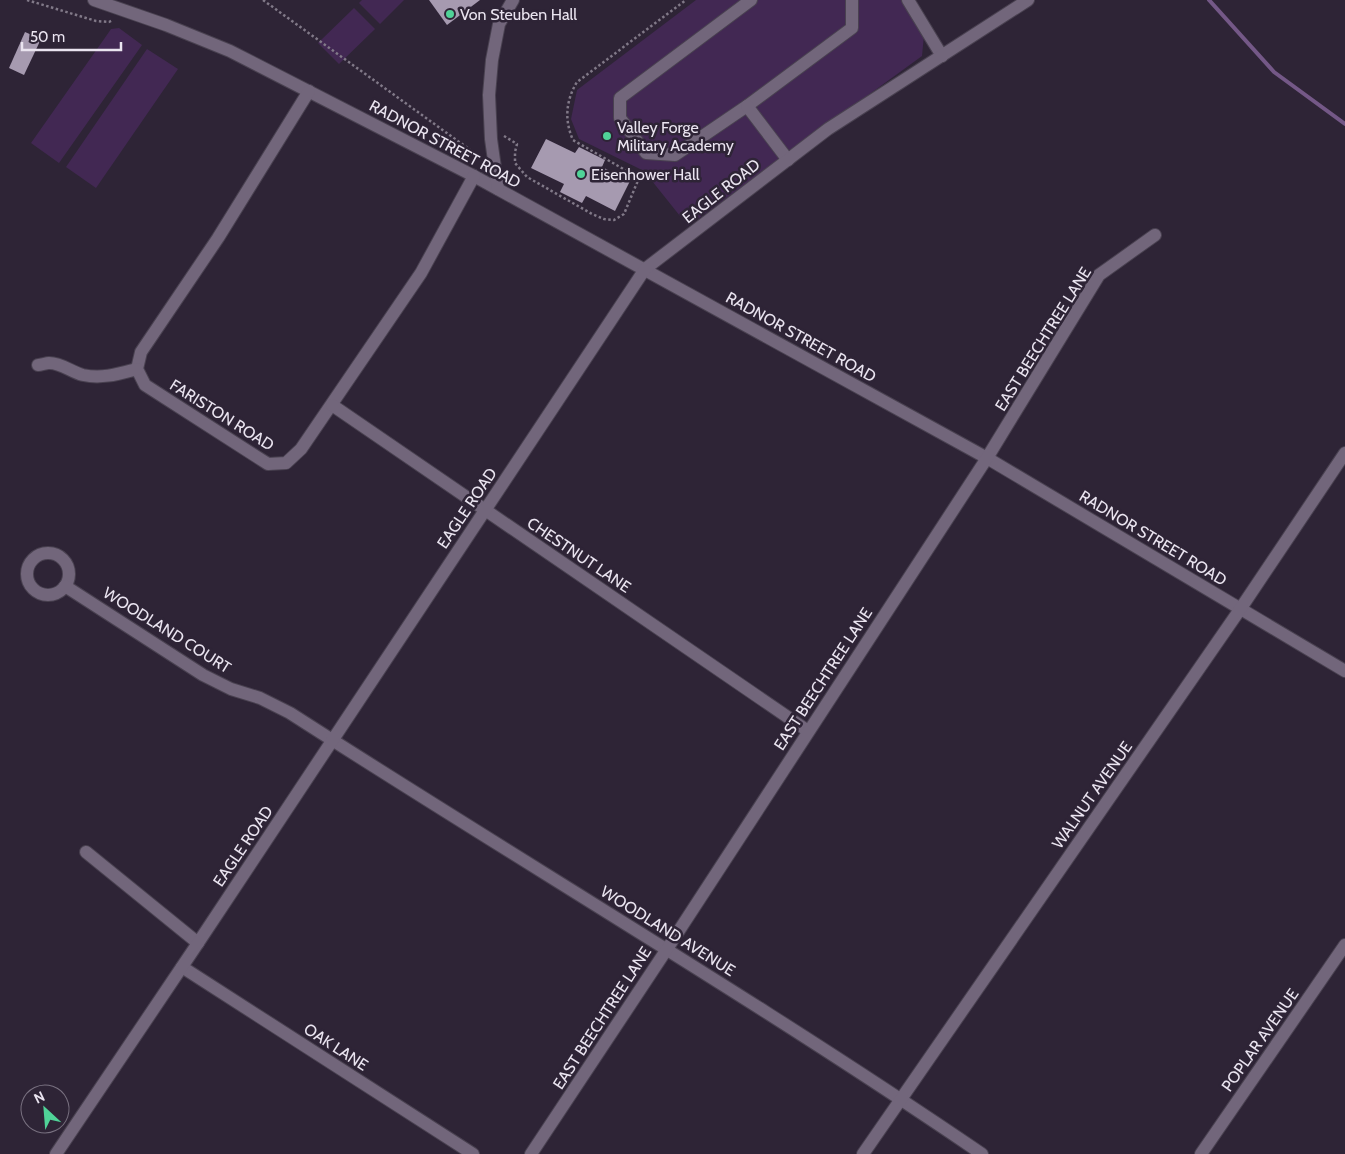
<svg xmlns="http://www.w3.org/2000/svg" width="1345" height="1154" viewBox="0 0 1345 1154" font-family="Cabin,sans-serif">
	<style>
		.green { fill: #422853 }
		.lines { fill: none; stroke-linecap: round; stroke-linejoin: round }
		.stream { stroke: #745887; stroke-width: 4 }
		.building { fill: #a69ab0 }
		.minor-casing { stroke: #494150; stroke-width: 14 }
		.path { stroke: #817988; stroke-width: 2.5; stroke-dasharray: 2.5 2.5; stroke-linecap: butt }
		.minor { stroke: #72667b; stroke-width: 12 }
		.poi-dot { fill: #50d398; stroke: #2e2436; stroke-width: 2 }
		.labels { text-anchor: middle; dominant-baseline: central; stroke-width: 5; stroke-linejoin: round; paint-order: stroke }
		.poi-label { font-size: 16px; fill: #eae4f0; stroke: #2e2436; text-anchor: start }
		.street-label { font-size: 16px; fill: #eae4f0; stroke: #2e2436 }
	</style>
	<rect width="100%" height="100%" fill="#2e2436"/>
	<!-- green -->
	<g class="green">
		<path d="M362 0H404L380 24 359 3Z"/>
		<path d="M696 0H901L924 35 922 56 688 226 644 171 579 139 571 119 577 90Z"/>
		<path d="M354 8 375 29 339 64 318 43Z"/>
		<path d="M119 28 142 45 59 163 31 143 109 32 111 29Z"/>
		<path d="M147 49 178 69 96 188 66 167Z"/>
	</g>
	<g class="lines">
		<!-- stream -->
		<path class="stream" d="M1209 0 1274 72 1345 124"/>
	</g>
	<!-- building -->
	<g class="building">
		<path d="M429 0H480L447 25Z"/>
		<path d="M25 32 41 39 24 75 9 68Z"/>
		<path d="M546 139 575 153 579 147 605 160 602 167 630 181 615 211 586 196 582 203 560 192 564 184 531 168Z"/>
	</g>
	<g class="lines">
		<defs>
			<g id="minor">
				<path d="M94 0 166 25 230 51 474 176 987 458 1345 671"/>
				<path d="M751 0 620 98V118L646 153 675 155 747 106 852 28V0"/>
				<path d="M908 0 942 56"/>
				<path d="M309 91 218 238 141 352 137 369 145 385 268 464 286 463 301 449 421 273 474 176"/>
				<path d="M747 106 788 160"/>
				<path d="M498 189 491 139 489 95 492 60 499 24 513 0"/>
				<path d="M38 365C41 365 46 363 49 363 62 363 71 372 83 375 102 379 118 374 137 369"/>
				<path d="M332 405 808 731"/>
				<circle cx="48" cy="574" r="21"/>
				<path d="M65 586 203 675 231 689 260 698 290 713C520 861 756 1000 982 1154"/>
				<path d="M86 852 198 943"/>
				<path d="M182 967 473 1154"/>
				<path d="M56 1154 198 943 645 269 828 129 1028 0"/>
				<path d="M531 1154 667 949 987 458 1099 275 1155 235"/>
				<path d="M863 1154 1241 608 1345 453"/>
				<path d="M1201 1154 1345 945"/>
			</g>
		</defs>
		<!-- minor casing -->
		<use href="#minor" class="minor-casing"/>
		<!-- path -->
		<g class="path">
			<path d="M27 0 96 21 109 22 113 20"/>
			<path d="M263 0 480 157"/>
			<path d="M504 136 517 144 515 152V163L527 177 592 214 604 219 614 220 624 214 639 178 573 140C564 120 566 100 577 82L686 0"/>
		</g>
		<!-- minor -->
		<use href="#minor" class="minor"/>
	</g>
	<!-- markers -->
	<g class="poi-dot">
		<circle cx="450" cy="14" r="5"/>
		<circle cx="607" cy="136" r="5"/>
		<circle cx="581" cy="174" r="5"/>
	</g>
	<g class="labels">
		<!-- poi labels -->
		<g class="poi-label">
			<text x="460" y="14">Von Steuben Hall</text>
			<text x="617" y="127">Valley Forge<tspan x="617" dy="18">Military Academy</tspan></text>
			<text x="591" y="174">Eisenhower Hall</text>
		</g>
		<!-- street labels -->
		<g class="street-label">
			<text transform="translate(445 144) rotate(28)">RADNOR STREET ROAD</text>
			<text transform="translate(721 191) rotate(-38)">EAGLE ROAD</text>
			<text transform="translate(801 337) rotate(29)">RADNOR STREET ROAD</text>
			<text transform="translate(1043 339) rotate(-58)">EAST BEECHTREE LANE</text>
			<text transform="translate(222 415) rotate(32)">FARISTON ROAD</text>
			<text transform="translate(467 508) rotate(-56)">EAGLE ROAD</text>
			<text transform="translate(1153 538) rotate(31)">RADNOR STREET ROAD</text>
			<text transform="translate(579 555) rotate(34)">CHESTNUT LANE</text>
			<text transform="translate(167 630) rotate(32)">WOODLAND COURT</text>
			<text transform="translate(823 679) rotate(-57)">EAST BEECHTREE LANE</text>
			<text transform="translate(1092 795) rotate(-55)">WALNUT AVENUE</text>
			<text transform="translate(243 846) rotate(-56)">EAGLE ROAD</text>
			<text transform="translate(668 931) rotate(32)">WOODLAND AVENUE</text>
			<text transform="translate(602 1018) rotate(-57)">EAST BEECHTREE LANE</text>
			<text transform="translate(1260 1040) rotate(-55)">POPLAR AVENUE</text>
			<text transform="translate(336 1047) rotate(33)">OAK LANE</text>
		</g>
	</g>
	<!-- north arrow -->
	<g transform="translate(45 1109) rotate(334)"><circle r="24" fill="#2e2436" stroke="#797180"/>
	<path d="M0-4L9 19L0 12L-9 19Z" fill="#50d398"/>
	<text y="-8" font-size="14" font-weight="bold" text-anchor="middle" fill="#eae4f0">N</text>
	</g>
	<!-- scale -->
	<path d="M22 42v8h99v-8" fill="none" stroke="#eae4f0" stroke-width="2.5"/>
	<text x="30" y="42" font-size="15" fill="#eae4f0" stroke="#2e2436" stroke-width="4" paint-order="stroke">50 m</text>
</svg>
